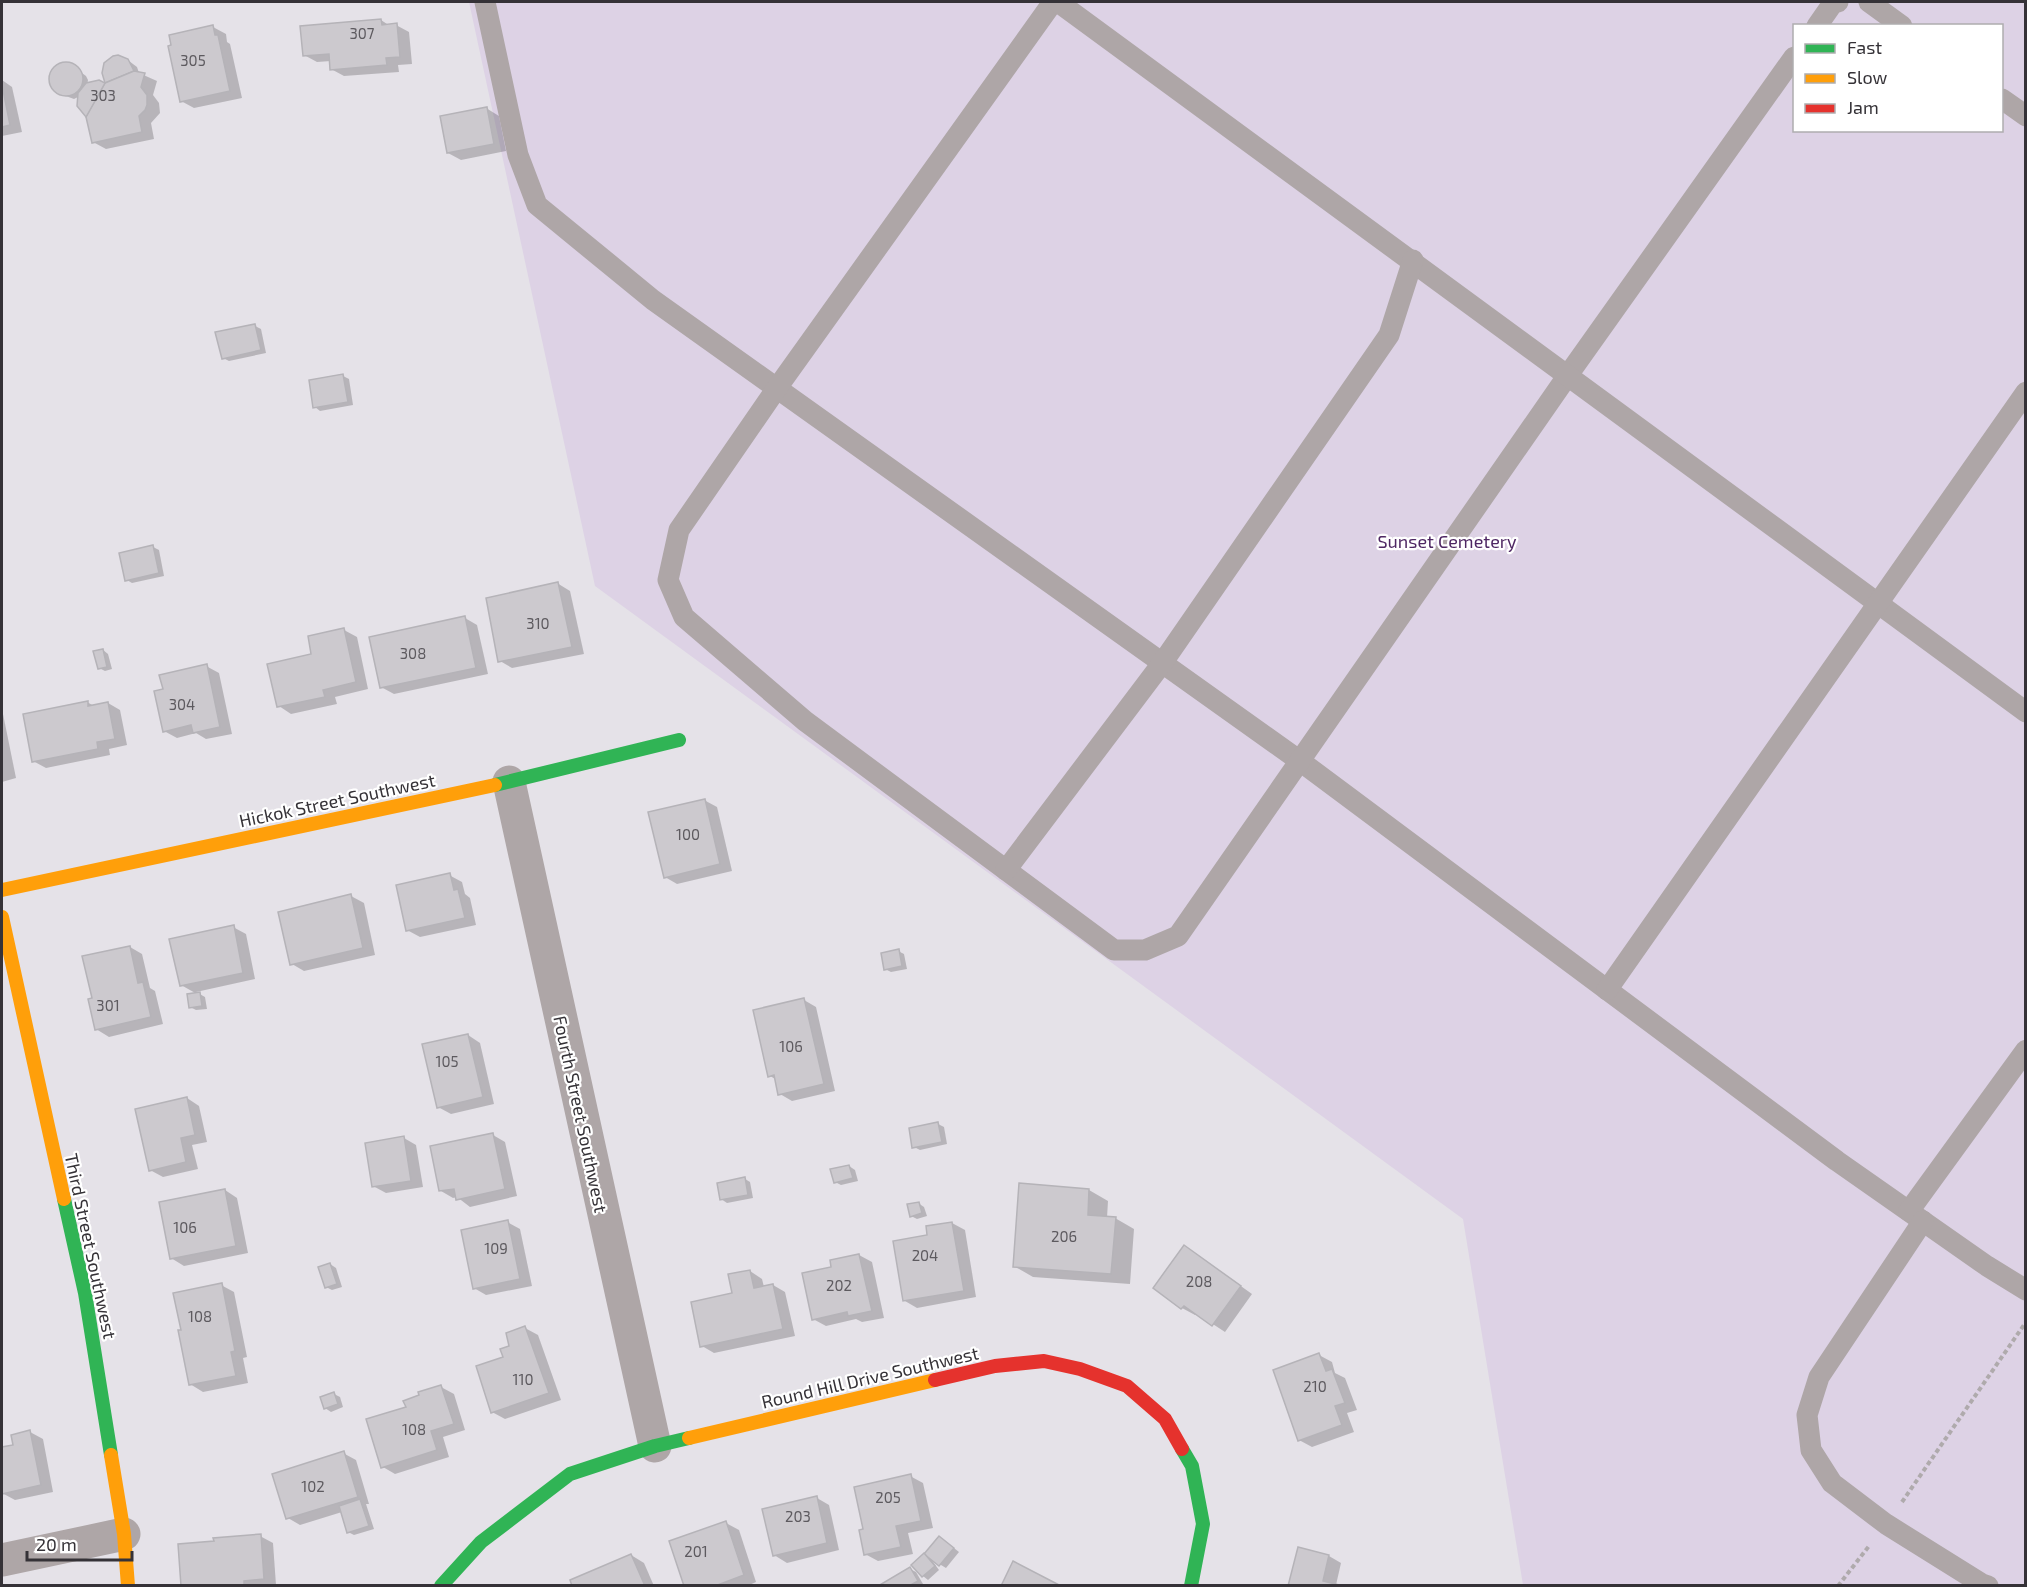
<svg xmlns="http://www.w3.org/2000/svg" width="2027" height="1587" viewBox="0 0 2027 1587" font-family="'Exo 2',sans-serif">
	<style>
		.green { fill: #ddd2e5; fill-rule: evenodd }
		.shadow { fill: #0003 }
		.building { fill: #ccc9ce; stroke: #b5b3b8; stroke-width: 1.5 }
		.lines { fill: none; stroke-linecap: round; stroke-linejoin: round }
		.path { stroke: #afaaac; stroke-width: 4; stroke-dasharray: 4.5 3; stroke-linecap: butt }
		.lane { stroke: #aea6a7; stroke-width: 21 }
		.street { stroke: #aea6a7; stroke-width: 33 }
		.fast { stroke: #30b455; stroke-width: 14 }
		.slow { stroke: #ff9f0a; stroke-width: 14 }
		.jam { stroke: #e5322d; stroke-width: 14 }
		.labels { text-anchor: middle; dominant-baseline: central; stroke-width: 4.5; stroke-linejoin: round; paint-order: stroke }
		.number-label { font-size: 15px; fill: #5d5a5f }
		.park-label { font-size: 18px; fill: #4e2763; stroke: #fff }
		.street-label { font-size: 18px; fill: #353237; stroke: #fff }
	</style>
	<rect width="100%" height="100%" fill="#e5e2e8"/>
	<!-- green -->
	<path class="green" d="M469 2H2025V1585H1523L1463 1219 595 586ZM1794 26H2002V130H1794Z"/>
	<!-- shadow -->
	<g class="shadow">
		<path d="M381 20 390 26 396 25 409 32 412 64 398 65 399 72 344 76 331 69V61L317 62 304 55Z"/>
		<path d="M213 27 226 34 227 42 230 44 242 98 194 108 181 101Z"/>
		<path d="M129 61 137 67 139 73 157 81 153 95 159 103 160 113 151 123 154 139 106 149 93 142 80 96 74 99 63 95 52 85 51 75 61 65H71L86 76 88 80 87 86 107 84Z"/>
		<path d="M2 80 12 87 22 132 2 136Z"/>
		<path d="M486 108 499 116 506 151 461 160 448 153Z"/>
		<path d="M255 326 261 329 266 353 229 361 223 358Z"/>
		<path d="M343 376 349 379 353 405 320 411 315 407Z"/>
		<path d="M153 547 159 550 164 576 132 583 127 580Z"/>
		<path d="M557 583 570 591 584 654 512 668 500 661Z"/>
		<path d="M465 618 477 625 488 674 394 694 381 687Z"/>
		<path d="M344 630 357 637 368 689 335 697 337 704 291 714 279 706 313 655Z"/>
		<path d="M103 650 108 654 112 669 105 671 99 668Z"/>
		<path d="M206 666 219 673 232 734 206 739 196 733 177 738 164 731 165 690Z"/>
		<path d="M87 702 94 706 108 703 120 710 127 745 109 749 110 755 46 768 33 761Z"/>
		<path d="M2 709 16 778 2 782Z"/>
		<path d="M704 800 717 807 732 871 677 884 665 877Z"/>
		<path d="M449 875 462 882 465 894 470 898 476 925 420 937 407 930Z"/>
		<path d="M351 896 364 903 375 955 304 971 292 964Z"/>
		<path d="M233 927 246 934 255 979 196 992 205 997 207 1009 196 1010 190 1007 197 994 181 985Z"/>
		<path d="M130 947 142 954 150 988 155 991 163 1024 109 1037 96 1029 94 999Z"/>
		<path d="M898 951 904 954 907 969 891 972 885 969Z"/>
		<path d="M804 1000 816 1007 835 1091 792 1101 780 1094 777 1080 770 1076Z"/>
		<path d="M468 1035 480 1043 494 1104 451 1114 438 1107Z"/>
		<path d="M187 1098 199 1106 207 1142 192 1145 198 1169 163 1177 150 1170Z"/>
		<path d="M938 1124 944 1127 947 1144 920 1150 914 1147Z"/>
		<path d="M493 1135 505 1142 517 1196 470 1207 457 1197 453 1198 441 1191Z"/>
		<path d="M404 1138 416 1145 423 1187 386 1193 373 1186Z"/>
		<path d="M849 1166 855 1170 858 1181 841 1185 835 1182Z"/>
		<path d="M745 1179 750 1182 753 1198 727 1203 721 1199Z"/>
		<path d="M225 1190 237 1198 248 1253 184 1266 171 1258Z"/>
		<path d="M1089 1190 1108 1201 1107 1218H1115L1134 1229 1130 1284 1033 1277 1014 1266Z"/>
		<path d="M918 1203 924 1207 927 1216 917 1219 911 1216Z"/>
		<path d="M507 1222 520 1229 532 1286 486 1295 474 1288Z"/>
		<path d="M952 1223 965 1230 976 1297 917 1308 905 1301Z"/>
		<path d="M1196 1254 1252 1294 1225 1332 1196 1313 1195 1315 1182 1308 1155 1288Z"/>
		<path d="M859 1255 872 1262 884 1318 862 1322 856 1319 826 1326 813 1319 833 1268Z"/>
		<path d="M330 1264 336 1268 342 1287 332 1290 326 1287Z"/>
		<path d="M750 1271 762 1279 764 1287 773 1285 785 1292 795 1336 714 1353 702 1346Z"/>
		<path d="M221 1285 234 1292 247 1357 243 1358 248 1383 203 1392 190 1384Z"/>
		<path d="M525 1328 538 1335 561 1400 505 1419 492 1412 505 1358Z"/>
		<path d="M1319 1355 1332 1362 1335 1373 1345 1378 1357 1410 1347 1413 1354 1432 1312 1447 1299 1440Z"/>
		<path d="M441 1387 454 1394 465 1430 443 1437 449 1457 395 1474 383 1467 408 1408Z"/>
		<path d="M334 1394 340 1397 343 1407 331 1412 325 1408Z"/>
		<path d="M30 1432 43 1439 53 1492 15 1500 2 1493V1448L15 1446Z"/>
		<path d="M343 1453 356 1460 369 1504H366L374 1529 354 1535 348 1532 342 1512 300 1525 288 1518Z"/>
		<path d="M910 1476 923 1483 933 1528 908 1533 913 1554 878 1561 865 1554V1530Z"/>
		<path d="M817 1498 829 1505 839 1550 787 1563 774 1555Z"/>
		<path d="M726 1523 739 1530 756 1582 747 1586H686Z"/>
		<path d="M260 1536 273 1543 276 1585 182 1586Z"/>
		<path d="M945 1541 959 1552 946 1568 931 1559 939 1570 928 1580 923 1576 925 1555Z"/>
		<path d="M631 1555 644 1563 654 1586H574Z"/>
		<path d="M1329 1556 1341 1563 1336 1585 1289 1586Z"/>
		<path d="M910 1569 916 1572 923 1584 881 1586Z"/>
	</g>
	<!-- building -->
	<g class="building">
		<path d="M381 19 382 25 397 23 400 57 386 58 387 65 330 70 329 54 303 56 300 26Z"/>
		<path d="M213 25 215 35H218L230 91 180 102 168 46 171 45 169 35Z"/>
		<path d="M118 55 128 59 134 71 105 83 102 73 104 63 113 56Z"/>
		<circle cx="66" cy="79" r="17"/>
		<path d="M134 71 145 73 141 87 147 95V105L145 110 139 116 142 132 92 143 86 117 105 83Z"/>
		<path d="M99 80 105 83 86 117 77 106 78 93 86 83Z"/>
		<path d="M2 85 10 125 2 127Z"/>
		<path d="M487 107 494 144 447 153 440 116Z"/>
		<path d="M255 324 261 350 222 359 215 332Z"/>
		<path d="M343 374 348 402 313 408 309 380Z"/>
		<path d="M153 545 159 573 125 581 119 553Z"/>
		<path d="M558 582 572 647 498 662 486 598Z"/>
		<path d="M465 616 476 668 380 688 369 637Z"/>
		<path d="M344 628 356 682 323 690 325 697 277 707 267 664 311 654 308 636Z"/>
		<path d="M103 649 107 667 98 669 93 651Z"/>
		<path d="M207 664 220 727 193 733 191 725 163 732 154 691 163 689 159 675Z"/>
		<path d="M88 701V706L108 702 115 739 97 742 98 749 32 762 23 714Z"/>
		<path d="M705 799 720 864 664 878 648 812Z"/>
		<path d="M450 873 454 890 458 889 465 918 406 931 396 885Z"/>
		<path d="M351 894 363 948 290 965 278 912Z"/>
		<path d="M234 925 243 973 180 986 169 939Z"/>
		<path d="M130 946 138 983 143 982 151 1017 95 1030 88 999 92 998 82 956Z"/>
		<path d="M899 949 902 966 884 970 881 953Z"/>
		<path d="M200 992 202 1006 189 1008 187 994Z"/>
		<path d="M804 998 824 1084 778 1095 774 1075 768 1077 753 1010Z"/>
		<path d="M468 1034 483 1097 437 1108 422 1044Z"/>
		<path d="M187 1097 195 1135 181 1138 186 1162 149 1171 135 1109Z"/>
		<path d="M938 1122 942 1142 912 1148 909 1128Z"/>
		<path d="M493 1133 505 1189 456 1200 454 1189 439 1191 430 1146Z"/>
		<path d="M404 1136 411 1181 372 1187 365 1143Z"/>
		<path d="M849 1165 853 1178 834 1183 830 1169Z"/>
		<path d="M745 1177 748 1195 720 1200 717 1183Z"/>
		<path d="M1019 1183 1089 1189 1088 1215 1116 1217 1111 1274 1013 1267Z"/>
		<path d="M225 1189 236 1246 170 1259 159 1202Z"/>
		<path d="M919 1202 922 1213 910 1217 907 1204Z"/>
		<path d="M508 1220 520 1279 473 1289 461 1230Z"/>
		<path d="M952 1222 964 1291 903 1301 893 1241 927 1235 926 1226Z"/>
		<path d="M1184 1245 1241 1286 1212 1326 1184 1306 1181 1309 1153 1288Z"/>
		<path d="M859 1254 872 1311 848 1316 847 1312 812 1320 802 1273 831 1267 830 1260Z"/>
		<path d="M330 1263 337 1284 325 1288 318 1267Z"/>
		<path d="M750 1270 754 1288 773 1284 783 1329 700 1347 691 1302 732 1293 728 1274Z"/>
		<path d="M222 1283 235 1351 231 1352 236 1376 189 1385 178 1330H181L173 1293Z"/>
		<path d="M525 1326 549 1393 491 1413 476 1366 503 1357 500 1349 509 1346 506 1333Z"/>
		<path d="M1319 1353 1326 1371 1332 1369 1345 1403 1335 1406 1342 1425 1298 1441 1273 1370Z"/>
		<path d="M441 1385 454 1424 431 1431 437 1450 381 1468 366 1419 406 1407 403 1401 419 1395 418 1392Z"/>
		<path d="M334 1392 338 1404 324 1409 320 1397Z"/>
		<path d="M30 1430 41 1485 2 1494V1447L13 1445 11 1435Z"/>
		<path d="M344 1451 358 1497 286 1519 272 1474Z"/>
		<path d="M911 1474 921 1521 896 1526 901 1547 864 1555 859 1530 863 1529 854 1487Z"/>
		<path d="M817 1496 827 1543 773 1556 762 1509Z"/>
		<path d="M360 1499 369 1526 347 1533 339 1506Z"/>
		<path d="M726 1521 744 1575 715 1586H684L669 1541Z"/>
		<path d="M261 1534 264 1579 244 1581V1586H181L178 1544 214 1541 213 1538Z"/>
		<path d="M939 1536 954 1548 939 1566 924 1554Z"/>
		<path d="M1298 1547 1329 1555 1323 1581 1343 1586H1288Z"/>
		<path d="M924 1553 935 1566 922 1577 911 1565Z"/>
		<path d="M631 1554 645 1586H572L570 1580Z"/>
		<path d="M1013 1561 1061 1586H1001Z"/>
		<path d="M910 1567 918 1581 909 1586H878Z"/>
	</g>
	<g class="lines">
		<!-- path -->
		<g class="path">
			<path d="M1902 1502 2026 1322"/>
			<path d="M1838 1586 1869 1546"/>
		</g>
		<!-- lane -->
		<g class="lane">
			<path d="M485 2 518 155 537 205 653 300 1300 761 1837 1161 1987 1266 2026 1290"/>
			<path d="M1053 2 777 388 679 530 668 580 684 617 805 721 1114 950H1145L1178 936 1568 375 1794 57"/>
			<path d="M1058 2 2026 712"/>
			<path d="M1869 2 1902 26"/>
			<path d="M1817 26 1833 3 1838 2"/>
			<path d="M2002 99 2026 116"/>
			<path d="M1006 870 1163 662 1389 335 1413 260"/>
			<path d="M1607 990 2026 392"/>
			<path d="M1909 1211 2026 1050"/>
			<path d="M1923 1221 1819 1377 1807 1415 1811 1450 1832 1483 1886 1524 1982 1584 1988 1586"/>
		</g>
		<!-- street -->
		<g class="street">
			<path d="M509 782 655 1446"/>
			<path d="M2 1560 124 1534"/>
		</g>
		<!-- fast -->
		<g class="fast">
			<path d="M495 785 679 740"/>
			<path d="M64 1199 85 1293 111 1455"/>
			<path d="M1182 1449 1192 1466 1203 1524 1191 1586"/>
			<path d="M441 1586 481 1542 570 1474 655 1446 689 1438"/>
		</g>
		<!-- slow -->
		<g class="slow">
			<path d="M2 890 495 785"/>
			<path d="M2 917 64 1199"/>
			<path d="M689 1438 935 1380"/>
			<path d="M111 1455 124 1534 128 1586"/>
		</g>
		<!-- jam -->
		<path class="jam" d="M935 1380 995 1366 1044 1361 1080 1369 1127 1386 1165 1419 1182 1449"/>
	</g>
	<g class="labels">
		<!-- number labels -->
		<g class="number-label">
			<text x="362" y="33">307</text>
			<text x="193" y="60">305</text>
			<text x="103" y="95">303</text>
			<text x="538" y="623">310</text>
			<text x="413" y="653">308</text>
			<text x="182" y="704">304</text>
			<text x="688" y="834">100</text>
			<text x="108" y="1005">301</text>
			<text x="791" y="1046">106</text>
			<text x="447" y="1061">105</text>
			<text x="185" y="1227">106</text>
			<text x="1064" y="1236">206</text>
			<text x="496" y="1248">109</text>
			<text x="925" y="1255">204</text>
			<text x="1199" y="1281">208</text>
			<text x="839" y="1285">202</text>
			<text x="200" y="1316">108</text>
			<text x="523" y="1379">110</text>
			<text x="1315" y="1386">210</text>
			<text x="414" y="1429">108</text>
			<text x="313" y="1486">102</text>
			<text x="888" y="1497">205</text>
			<text x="798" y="1516">203</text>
			<text x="696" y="1551">201</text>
		</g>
		<!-- park labels -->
		<g class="park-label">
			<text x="1447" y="541">Sunset Cemetery</text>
		</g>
		<!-- street labels -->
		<g class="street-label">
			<text transform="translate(337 800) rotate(-12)">Hickok Street Southwest</text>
			<text transform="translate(581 1114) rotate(78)">Fourth Street Southwest</text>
			<text transform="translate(91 1246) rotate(78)">Third Street Southwest</text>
			<text transform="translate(870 1377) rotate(-13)">Round Hill Drive Southwest</text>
		</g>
	</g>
	<!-- border -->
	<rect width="2027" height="1587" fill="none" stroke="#353237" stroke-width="6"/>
	<!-- legend -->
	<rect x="1793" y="24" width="210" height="108" fill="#ffffff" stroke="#aeadaf" stroke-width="1.5"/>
	<rect x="1805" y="44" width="30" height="9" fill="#30b455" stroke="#aeadaf" stroke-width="1.5"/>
	<text x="1847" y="54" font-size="18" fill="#353237">Fast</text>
	<rect x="1805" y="74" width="30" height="9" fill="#ff9f0a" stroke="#aeadaf" stroke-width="1.5"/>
	<text x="1847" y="84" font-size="18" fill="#353237">Slow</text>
	<rect x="1805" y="104" width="30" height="9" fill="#e5322d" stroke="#aeadaf" stroke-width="1.5"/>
	<text x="1847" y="114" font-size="18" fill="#353237">Jam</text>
	<!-- scale -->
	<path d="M27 1551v9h105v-9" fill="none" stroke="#353237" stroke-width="3"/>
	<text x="36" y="1551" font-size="18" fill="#353237" stroke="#ffffff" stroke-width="4.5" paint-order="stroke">20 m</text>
</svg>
